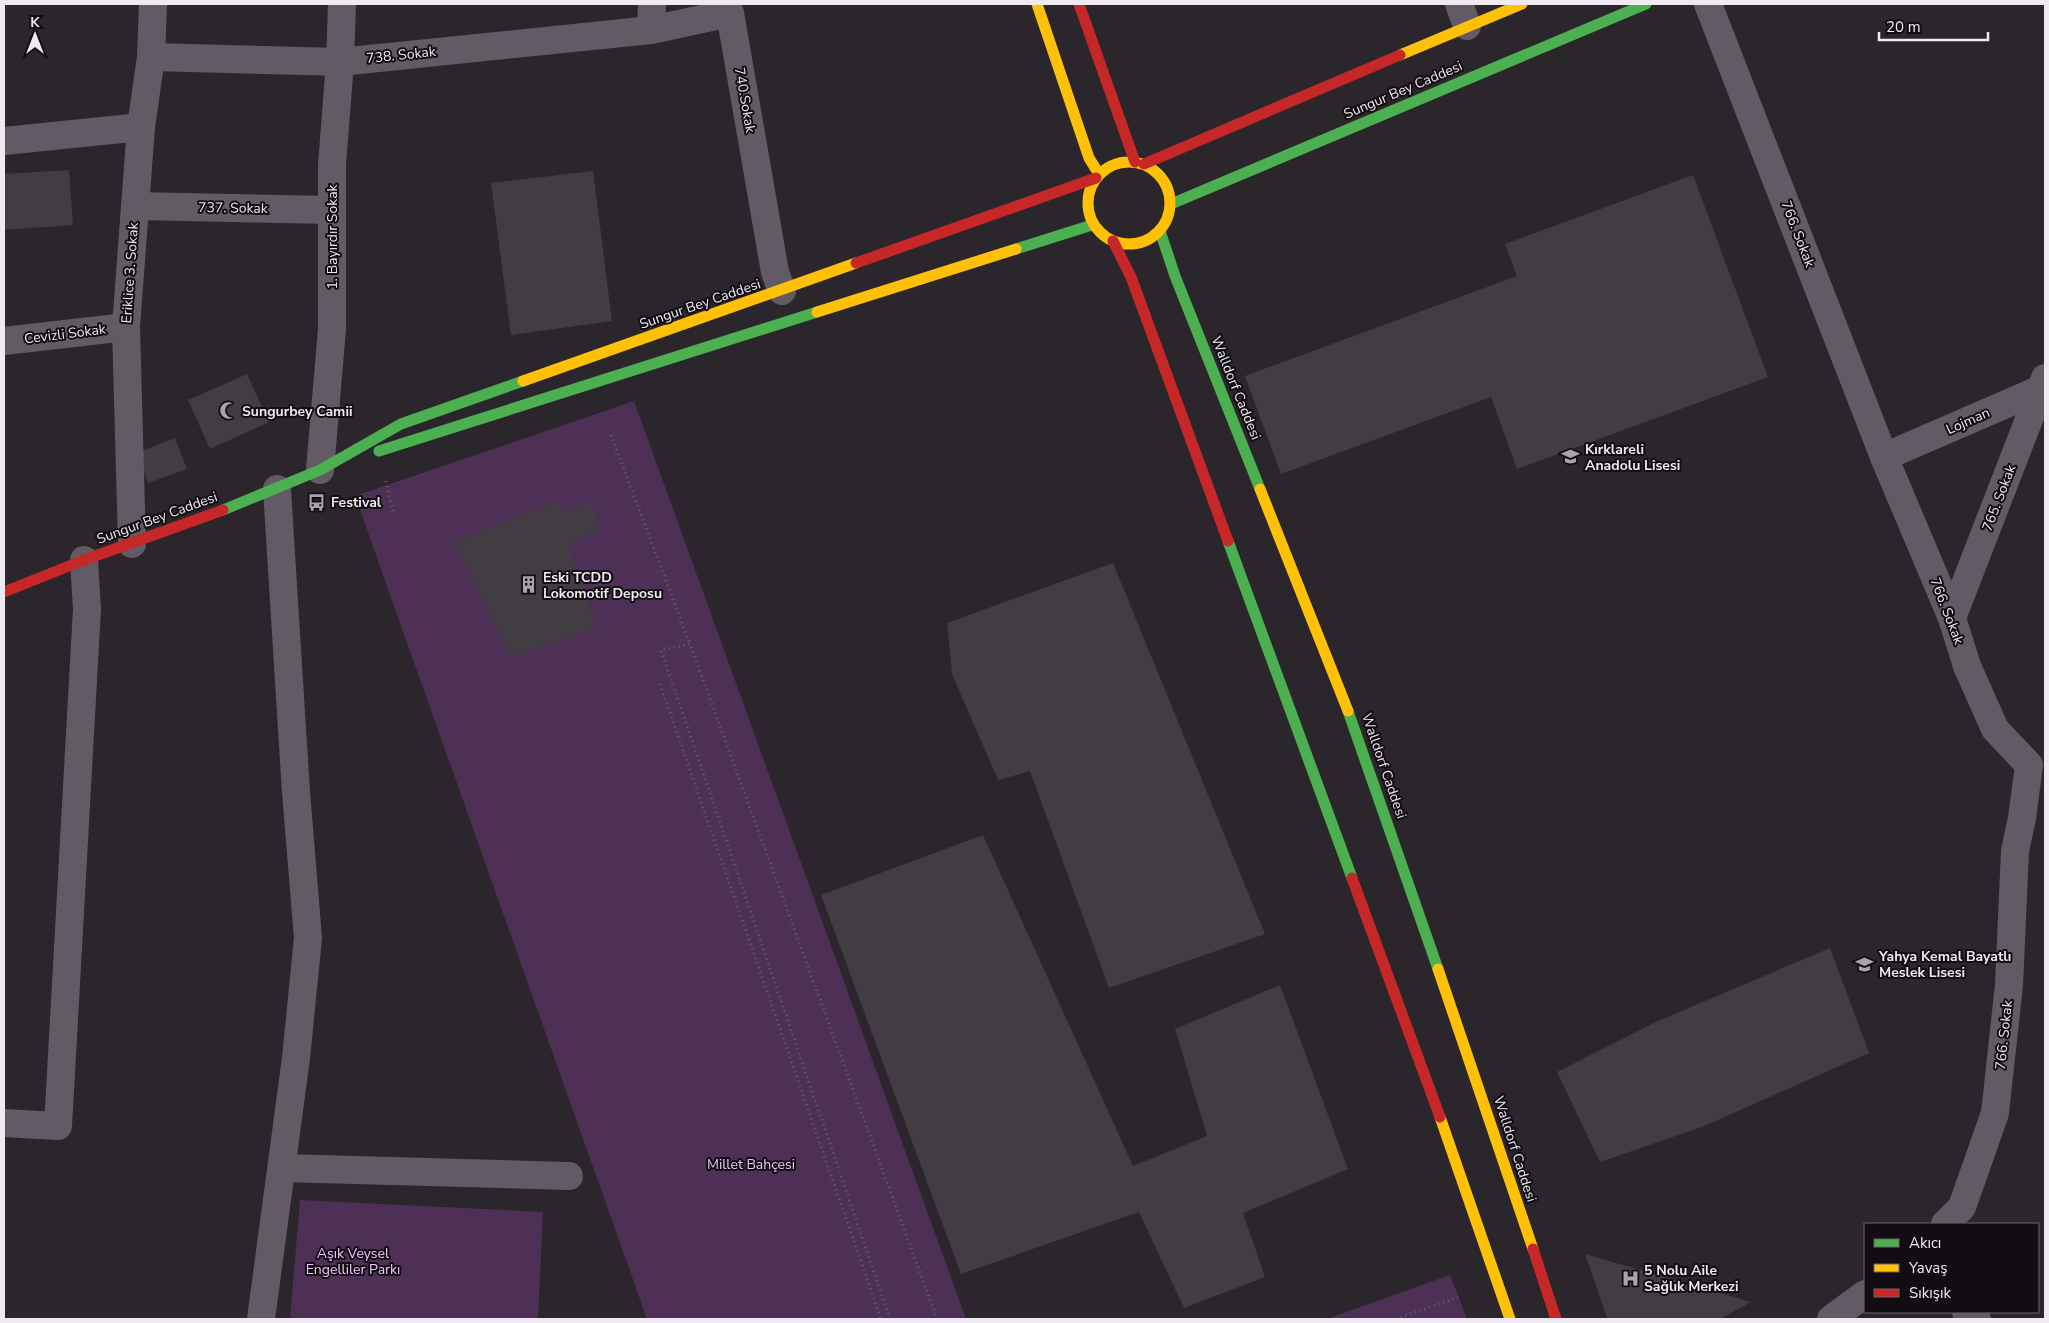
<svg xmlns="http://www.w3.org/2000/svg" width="2049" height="1323" viewBox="0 0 2049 1323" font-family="'Nunito Sans',sans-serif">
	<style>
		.green { fill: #4e3057 }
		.building { fill: #423d43 }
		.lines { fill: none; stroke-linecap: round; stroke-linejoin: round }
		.path { stroke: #666068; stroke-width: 3; stroke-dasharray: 1 4; stroke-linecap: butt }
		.street { stroke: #625b65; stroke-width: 28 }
		.fast { stroke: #4caf50; stroke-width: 11 }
		.slow { stroke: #ffc107; stroke-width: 11 }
		.jam { stroke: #c62828; stroke-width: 11 }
		.labels { text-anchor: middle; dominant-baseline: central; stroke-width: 4; stroke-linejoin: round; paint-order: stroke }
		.street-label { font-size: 14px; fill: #efe9f1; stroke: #120d13 }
		.poi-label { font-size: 14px; font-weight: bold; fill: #efe9f1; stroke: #120d13; text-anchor: start }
		.park-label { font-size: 14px; fill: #efc6fd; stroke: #120d13 }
	</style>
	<rect width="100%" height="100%" fill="#2b252c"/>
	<!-- green -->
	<g class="green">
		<path d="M634 401 966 1319H647L355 496Z"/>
		<path d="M300 1200 543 1212 538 1319H290Z"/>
		<path d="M1450 1275 1467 1319H1327Z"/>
	</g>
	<!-- building -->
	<g class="building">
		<path d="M69 170 73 225 4 230V174Z"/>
		<path d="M593 171 612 321 511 335 491 183Z"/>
		<path d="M1693 175 1768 377 1517 469 1491 397 1281 474 1245 376 1517 276 1505 244Z"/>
		<path d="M247 374 269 422 210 449 188 400Z"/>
		<path d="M175 438 187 469 148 483 137 453Z"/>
		<path d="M561 500 563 512 592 503 601 530 567 543 597 627 511 657 454 542Z"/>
		<path d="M1113 563 1265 934 1109 988 1030 771 998 780 952 674 947 623Z"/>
		<path d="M983 835 1133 1166 1207 1136 1175 1029 1280 985 1348 1169 1243 1213 1265 1277 1184 1308 1139 1212 961 1274 821 895Z"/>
		<path d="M1830 948 1869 1053 1702 1127 1600 1162 1557 1072 1658 1021Z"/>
		<path d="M1585 1254 1751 1302 1720 1319 1607 1318Z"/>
	</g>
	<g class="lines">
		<!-- path -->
		<g class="path">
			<path d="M611 435 690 644"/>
			<path d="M386 481 393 512"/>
			<path d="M660 684 881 1319"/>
			<path d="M890 1319 661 650 690 644 937 1319"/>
			<path d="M1396 1319 1458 1297"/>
		</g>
		<!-- street -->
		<g class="street">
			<path d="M1459 4 1467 26"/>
			<path d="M1708 4 1884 457 1952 618 1967 666 1995 729 2029 765 2022 818 2015 851 2009 985 1995 1113 1962 1207 1945 1224"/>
			<path d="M651 30 652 4"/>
			<path d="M151 57 340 62 651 30 730 13 775 272 782 291"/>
			<path d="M4 141 141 127"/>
			<path d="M135 206 332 210"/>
			<path d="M4 341 126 327"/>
			<path d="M1884 457 2041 389 2044 397"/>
			<path d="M320 470 332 329V165L340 62 342 4"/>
			<path d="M132 544 126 327 141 127 151 57 153 4"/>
			<path d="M1952 618 2045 378"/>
			<path d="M4 1123 58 1126 87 609 84 560"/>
			<path d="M282 1168 569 1176"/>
			<path d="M1966 1312 1977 1319"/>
			<path d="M261 1319 296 1058 308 938 296 792 277 489"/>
			<path d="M1831 1319 1865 1294"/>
		</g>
		<!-- fast -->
		<g class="fast">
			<path d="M1171 204 1646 4"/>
			<path d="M1160 231 1175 276 1260 489"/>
			<path d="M1016 249 1092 225"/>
			<path d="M379 451 817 312"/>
			<path d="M223 510 320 470 401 424 523 381"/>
			<path d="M1228 541 1352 878"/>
			<path d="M1348 711 1438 969"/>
		</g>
		<!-- slow -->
		<g class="slow">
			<path d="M1037 4 1089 158 1099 174"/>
			<path d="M1400 55 1522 4"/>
			<circle cx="1129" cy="203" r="41"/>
			<path d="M817 312 1016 249"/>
			<path d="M523 381 856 263"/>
			<path d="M1260 489 1348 711"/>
			<path d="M1438 969 1533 1249"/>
			<path d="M1440 1117 1510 1319"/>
		</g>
		<!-- jam -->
		<g class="jam">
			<path d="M1079 4 1135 162"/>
			<path d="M1144 164 1400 55"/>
			<path d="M1113 241 1131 277 1228 541"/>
			<path d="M856 263 1096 178"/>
			<path d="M4 592 84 560 223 510"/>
			<path d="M1352 878 1440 1117"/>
			<path d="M1533 1249 1556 1319"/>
		</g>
	</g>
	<!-- icons -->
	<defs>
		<symbol id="mosque-bare" viewBox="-9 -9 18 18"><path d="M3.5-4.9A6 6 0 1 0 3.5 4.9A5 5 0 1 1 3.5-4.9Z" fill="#aaa4ac" stroke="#120d13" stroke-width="2.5" paint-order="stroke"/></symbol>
		<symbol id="school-bare" viewBox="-9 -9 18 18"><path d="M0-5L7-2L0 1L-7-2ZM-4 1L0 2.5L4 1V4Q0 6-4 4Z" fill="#aaa4ac" stroke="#120d13" stroke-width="2.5" paint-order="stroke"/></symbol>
		<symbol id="bus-bare" viewBox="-9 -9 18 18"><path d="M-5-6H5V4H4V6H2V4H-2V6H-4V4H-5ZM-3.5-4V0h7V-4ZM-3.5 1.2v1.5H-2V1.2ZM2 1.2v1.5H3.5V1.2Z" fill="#aaa4ac" stroke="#120d13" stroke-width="2.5" paint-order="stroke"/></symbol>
		<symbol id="building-bare" viewBox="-9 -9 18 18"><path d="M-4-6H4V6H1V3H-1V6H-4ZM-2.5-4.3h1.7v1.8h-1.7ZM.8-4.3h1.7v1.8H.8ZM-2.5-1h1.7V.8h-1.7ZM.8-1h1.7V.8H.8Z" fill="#aaa4ac" stroke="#120d13" stroke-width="2.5" paint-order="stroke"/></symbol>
		<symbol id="hospital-bare" viewBox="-9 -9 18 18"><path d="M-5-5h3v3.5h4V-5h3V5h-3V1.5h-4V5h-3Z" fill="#aaa4ac" stroke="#120d13" stroke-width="2.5" paint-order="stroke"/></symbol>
	</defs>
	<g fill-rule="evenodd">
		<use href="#mosque-bare" x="216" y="398" width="25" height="25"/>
		<use href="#school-bare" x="1558" y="444" width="25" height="25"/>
		<use href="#bus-bare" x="304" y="490" width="25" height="25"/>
		<use href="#building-bare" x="516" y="572" width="25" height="25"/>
		<use href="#school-bare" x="1852" y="952" width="25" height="25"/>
		<use href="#hospital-bare" x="1618" y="1266" width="25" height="25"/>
	</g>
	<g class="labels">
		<!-- street labels -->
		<g class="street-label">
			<text transform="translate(401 55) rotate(-6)">738. Sokak</text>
			<text transform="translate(1403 90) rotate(-23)">Sungur Bey Caddesi</text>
			<text transform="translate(745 100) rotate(80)">740.Sokak</text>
			<text transform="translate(233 208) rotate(1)">737. Sokak</text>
			<text transform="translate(1798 234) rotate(69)">766. Sokak</text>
			<text transform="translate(332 237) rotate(-90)">1. Bayırdır Sokak</text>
			<text transform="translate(130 273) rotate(-86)">Eriklice 3. Sokak</text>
			<text transform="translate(700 304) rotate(-19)">Sungur Bey Caddesi</text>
			<text transform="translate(65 334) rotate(-7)">Cevizli Sokak</text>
			<text transform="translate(1236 388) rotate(68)">Walldorf Caddesi</text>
			<text transform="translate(1968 421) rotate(-24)">Lojman</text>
			<text transform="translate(1999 498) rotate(-69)">765. Sokak</text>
			<text transform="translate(157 518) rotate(-20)">Sungur Bey Caddesi</text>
			<text transform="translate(1947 611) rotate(69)">766. Sokak</text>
			<text transform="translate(1384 766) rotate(71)">Walldorf Caddesi</text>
			<text transform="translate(2004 1035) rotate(-84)">766. Sokak</text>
			<text transform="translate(1515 1149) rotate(72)">Walldorf Caddesi</text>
		</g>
		<!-- poi labels -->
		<g class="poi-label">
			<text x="242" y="411">Sungurbey Camii</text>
			<text x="1585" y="449">Kırklareli<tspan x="1585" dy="16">Anadolu Lisesi</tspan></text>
			<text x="331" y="502">Festival</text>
			<text x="543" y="577">Eski TCDD<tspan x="543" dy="16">Lokomotif Deposu</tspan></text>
			<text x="1879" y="956">Yahya Kemal Bayatlı<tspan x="1879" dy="16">Meslek Lisesi</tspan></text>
			<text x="1644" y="1270">5 Nolu Aile<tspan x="1644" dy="16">Sağlık Merkezi</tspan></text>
		</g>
		<!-- park labels -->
		<g class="park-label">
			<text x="751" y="1164">Millet Bahçesi</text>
			<text x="353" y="1253">Aşık Veysel<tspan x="353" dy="16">Engelliler Parkı</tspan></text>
		</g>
	</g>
	<!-- border -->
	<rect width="2049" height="1323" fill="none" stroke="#efe9f1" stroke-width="10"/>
	<!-- legend -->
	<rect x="1864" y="1223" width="175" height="90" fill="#120d13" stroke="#6a656c"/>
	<rect x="1874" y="1239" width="25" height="8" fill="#4caf50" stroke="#6a656c"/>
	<text x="1909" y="1248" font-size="15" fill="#efe9f1">Akıcı</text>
	<rect x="1874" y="1264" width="25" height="8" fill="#ffc107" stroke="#6a656c"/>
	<text x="1909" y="1273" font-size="15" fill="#efe9f1">Yavaş</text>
	<rect x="1874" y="1289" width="25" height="8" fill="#c62828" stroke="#6a656c"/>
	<text x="1909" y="1298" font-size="15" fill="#efe9f1">Sıkışık</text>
	<!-- north arrow -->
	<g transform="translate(35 35)" stroke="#120d13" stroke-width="4" paint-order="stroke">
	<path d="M0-4L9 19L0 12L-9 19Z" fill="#efe9f1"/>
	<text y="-8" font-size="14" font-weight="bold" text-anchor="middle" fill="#efe9f1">K</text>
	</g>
	<!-- scale -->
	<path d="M1879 32v8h109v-8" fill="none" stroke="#efe9f1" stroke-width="2.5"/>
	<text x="1886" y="32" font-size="15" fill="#efe9f1" stroke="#120d13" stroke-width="4" paint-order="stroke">20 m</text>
</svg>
